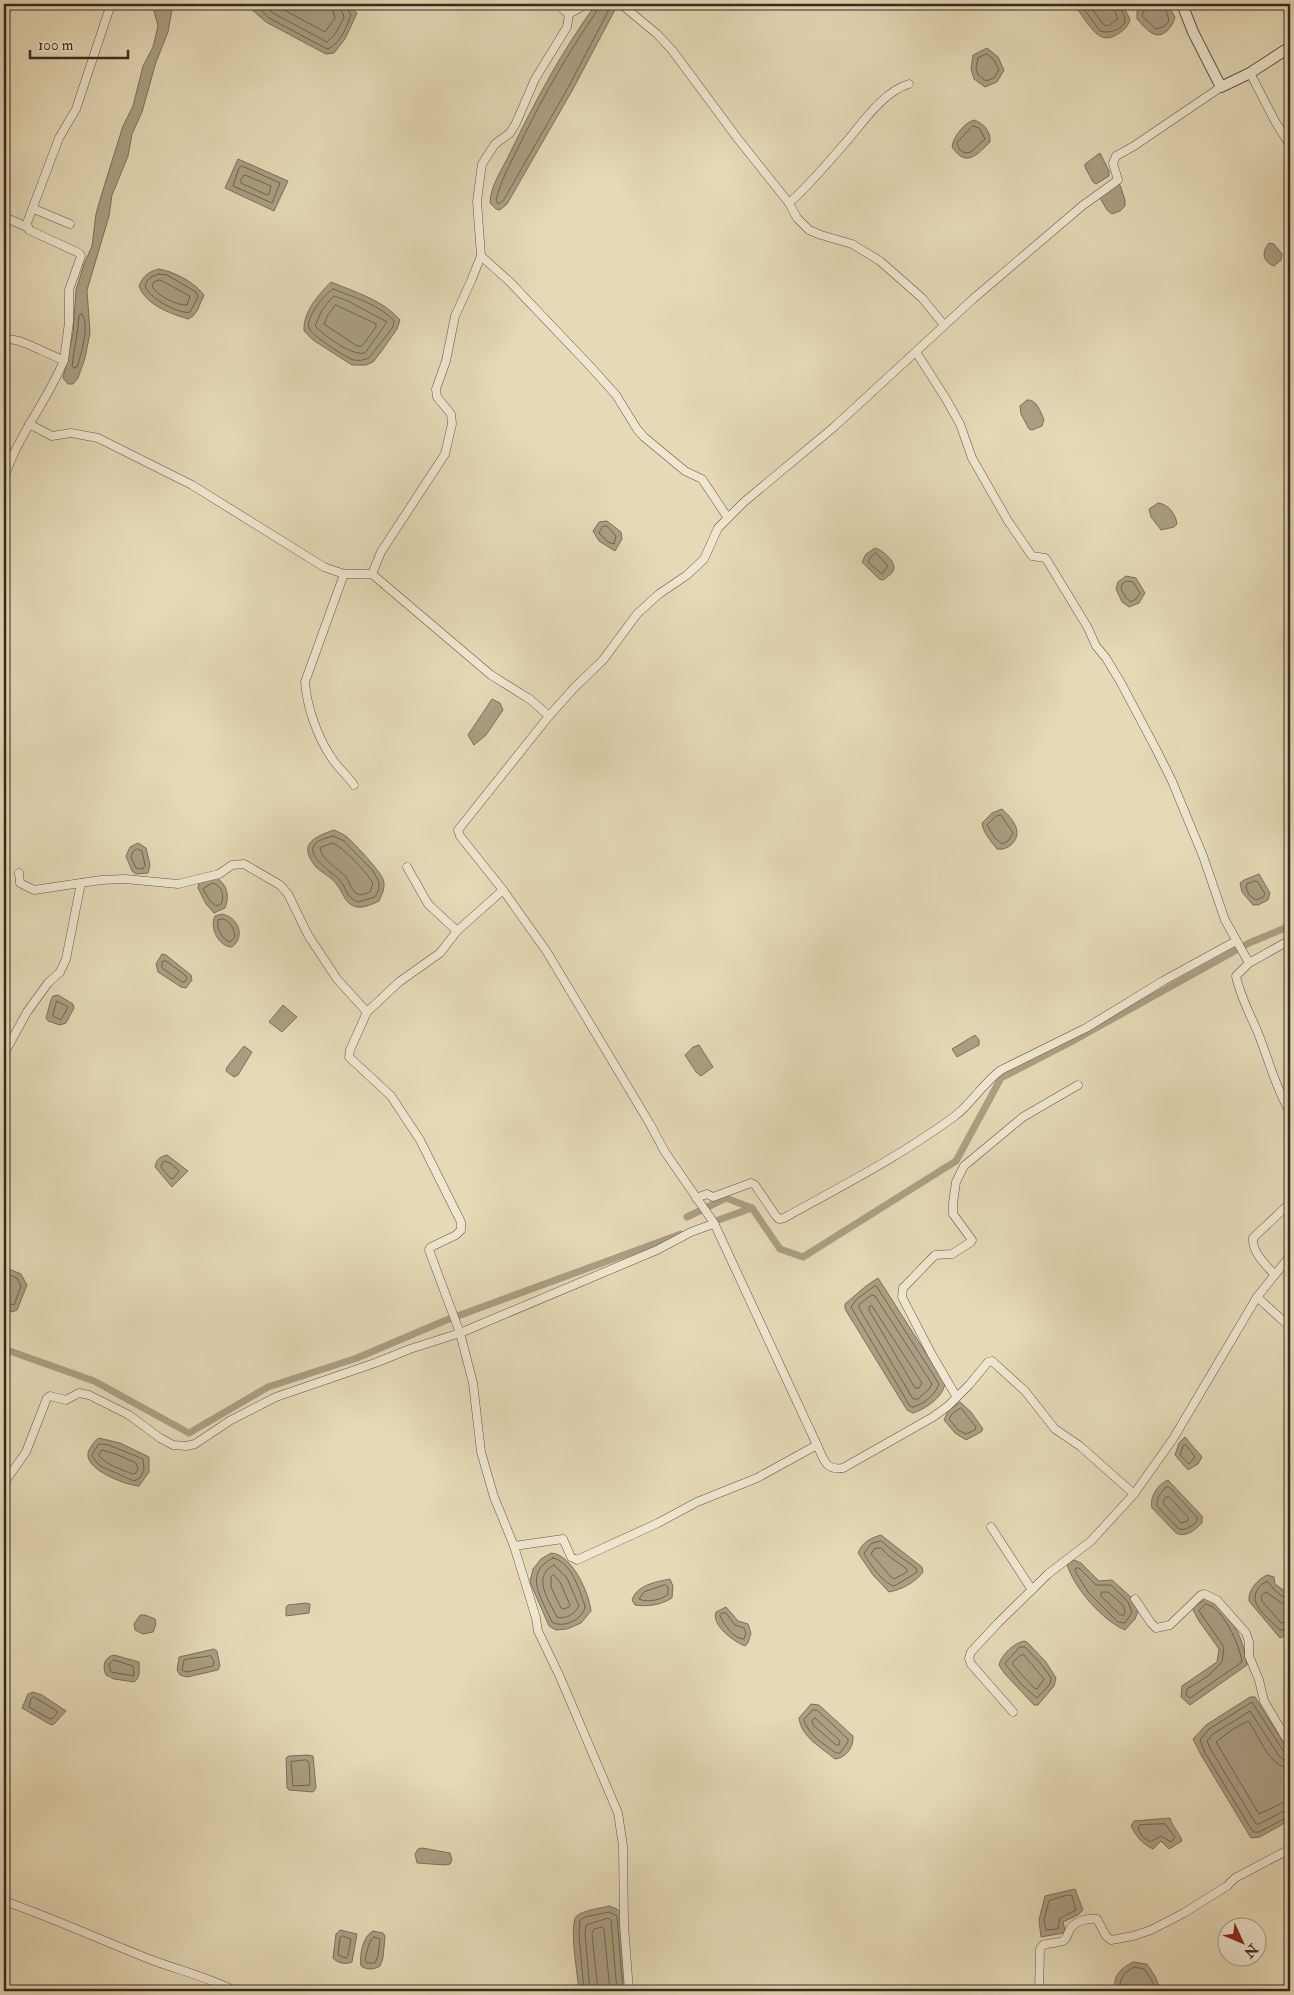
<svg xmlns="http://www.w3.org/2000/svg" width="1294" height="1995" viewBox="0 0 1294 1995" font-family="'IM FELL Double Pica',serif">
	<style>
		.water { fill: #aa9e83; stroke: #7c705c }
		.lines { fill: none; stroke-linecap: round; stroke-linejoin: round }
		.shore { stroke: #706452; stroke-width: 1 }
		.canal { stroke: #aa9e83; stroke-width: 7 }
		.minor-casing { stroke: #625646; stroke-width: 9 }
		.tertiary-casing { stroke: #625646; stroke-width: 12 }
		.minor { stroke: #eee6d0; stroke-width: 8 }
		.tertiary { stroke: #eee6d0; stroke-width: 10 }
	</style>
	<rect width="100%" height="100%" fill="#e5d9b6"/>
	<filter id="stains"><feTurbulence type="fractalNoise" baseFrequency=".004" numOctaves="4"/><feColorMatrix values="0 0 0 0 .2 0 0 0 0 .09 0 0 0 0 .02 0 0 0 .5 -.17"/></filter>
	<radialGradient id="worn" r=".72"><stop offset=".6" stop-color="#630" stop-opacity="0"/><stop offset="1" stop-color="#630" stop-opacity=".3"/></radialGradient>
	<!-- water -->
	<g class="water">
		<path d="M152 4H173L168 32 156 62 142 112 132 134 128 156 112 195 109 216 87 290 90 333 85 358 78 378 73 384H68L63 378 73 333 76 290 84 264 92 246 96 214 102 193 123 126 133 106 143 66 153 47 158 26Z"/>
		<path d="M250 4H348L357 13 345 39 334 53 326 54 266 22 250 8Z"/>
		<path d="M596 4H618L573 89 507 204 500 210 496 209 490 203C490 186 503 168 510 153 535 101 562 51 596 4Z"/>
		<path d="M1075 4H1122L1130 19C1128 27 1124 30 1118 34 1113 37 1108 39 1102 37 1094 35 1079 12 1075 4Z"/>
		<path d="M1144 4H1167L1175 17C1173 26 1163 40 1152 33 1146 30 1141 23 1137 19V11Z"/>
		<path d="M987 48 998 57 1004 70 997 82 985 87 974 79 971 69 973 55Z"/>
		<path d="M974 120C983 123 991 131 990 142 977 155 966 168 952 147 953 137 964 123 974 120Z"/>
		<path d="M1100 153 1109 171V176L1096 184 1093 182 1085 167V164Z"/>
		<path d="M238 159 288 181 274 211 225 188Z"/>
		<path d="M1117 183 1120 185 1125 200V206L1120 211 1112 214 1107 210 1099 196Z"/>
		<path d="M1269 243 1274 244 1282 254 1281 260 1274 266C1263 262 1261 252 1269 243Z"/>
		<path d="M159 269C175 272 194 282 204 295L197 311 193 316 188 319C169 313 146 305 139 286 144 275 148 272 159 269Z"/>
		<path d="M331 282C355 292 383 300 400 320L397 329 381 352 373 362 366 365H352L313 340 304 331C303 312 318 295 331 282Z"/>
		<path d="M1027 400C1037 399 1040 412 1044 419L1042 426 1032 430 1029 429 1021 414 1020 406Z"/>
		<path d="M1158 503C1168 504 1176 514 1177 524L1174 527 1161 530 1151 517 1149 509Z"/>
		<path d="M607 521 621 532 622 539 615 551 599 541 593 531 599 522Z"/>
		<path d="M875 548C881 549 894 560 894 567 894 573 887 577 883 580L879 579 862 562 866 554Z"/>
		<path d="M1126 576 1136 578 1145 593 1139 603 1129 607 1122 602 1116 589 1118 582Z"/>
		<path d="M492 699 500 703 503 710 486 735 474 745 468 735Z"/>
		<path d="M1002 809C1012 818 1024 832 1012 844 1008 848 1003 850 997 849 991 841 983 833 982 823L992 813Z"/>
		<path d="M334 830C338 832 344 834 348 838 355 844 380 871 383 879 386 887 382 894 379 901 373 904 364 908 357 907 344 904 344 893 337 885 332 877 322 873 316 867 297 844 314 837 334 830Z"/>
		<path d="M138 843 146 848 150 865 148 873 136 874 132 871 126 856 130 847Z"/>
		<path d="M1259 874 1270 893 1268 900 1258 905H1253L1242 892 1240 883 1244 880Z"/>
		<path d="M216 877C227 885 230 895 225 908L214 913 206 904 198 888 199 883Z"/>
		<path d="M222 914C238 917 246 936 232 947 219 947 209 928 215 916Z"/>
		<path d="M162 954 166 955 191 975 192 980 186 988 181 987 158 972 156 964Z"/>
		<path d="M58 995 73 1004 74 1008 66 1023 60 1025 48 1021 46 1018C48 1012 50 1000 53 996Z"/>
		<path d="M283 1005 297 1017 282 1032 269 1022Z"/>
		<path d="M975 1035 979 1040V1045L957 1057 952 1049Z"/>
		<path d="M699 1045 713 1067 701 1076 696 1072 685 1055 693 1047Z"/>
		<path d="M244 1046 252 1052 238 1075 234 1077 226 1071 227 1067Z"/>
		<path d="M167 1155 188 1171 172 1187 155 1167C156 1160 159 1157 167 1155Z"/>
		<path d="M4 1267 21 1274 27 1285 17 1310 12 1312 4 1307Z"/>
		<path d="M878 1278 945 1383C943 1398 925 1409 913 1413L907 1410 845 1309V1304L866 1286Z"/>
		<path d="M960 1402 971 1412 983 1429 981 1432 966 1440 955 1433 944 1420 948 1411Z"/>
		<path d="M1185 1437 1202 1457 1198 1464 1188 1470 1175 1455 1179 1443Z"/>
		<path d="M99 1438 120 1443 149 1457V1472L139 1486C125 1485 80 1468 89 1450 92 1445 94 1441 99 1438Z"/>
		<path d="M1168 1480 1202 1516V1523C1195 1530 1186 1538 1176 1533L1152 1508C1149 1497 1158 1484 1168 1480Z"/>
		<path d="M881 1535 922 1567 923 1572C916 1582 901 1590 889 1592L873 1575 858 1553C862 1542 871 1538 881 1535Z"/>
		<path d="M551 1553C572 1554 589 1593 591 1611L581 1623 567 1629 556 1630 549 1626 530 1582 533 1569 541 1559Z"/>
		<path d="M1074 1560 1081 1563 1099 1581 1112 1580 1133 1599 1138 1611 1135 1619 1125 1630C1103 1621 1073 1587 1067 1564Z"/>
		<path d="M1267 1575 1274 1577 1275 1584 1290 1595V1633L1280 1638 1249 1601C1248 1590 1257 1580 1267 1575Z"/>
		<path d="M670 1579 673 1586 672 1598C661 1605 648 1607 635 1605L632 1600C637 1585 655 1582 670 1579Z"/>
		<path d="M1207 1598C1231 1612 1244 1639 1247 1665L1190 1705 1181 1697 1182 1686 1217 1662 1219 1649 1199 1621 1192 1608Z"/>
		<path d="M306 1603 310 1604 309 1613 286 1616V1607L288 1605Z"/>
		<path d="M726 1607 738 1621 748 1624 751 1633 748 1643 745 1646C734 1642 711 1625 716 1612Z"/>
		<path d="M140 1615H145L155 1619 156 1624 153 1632 143 1634 135 1630 134 1624Z"/>
		<path d="M1024 1641 1027 1642 1046 1662 1056 1678 1054 1686 1038 1705H1034L1004 1673 999 1665C1001 1655 1014 1643 1024 1641Z"/>
		<path d="M214 1649 217 1651 220 1666 218 1670 187 1677 180 1675 177 1670 179 1657Z"/>
		<path d="M114 1655 139 1662C139 1670 141 1677 134 1682L114 1679 106 1675C102 1667 104 1657 114 1655Z"/>
		<path d="M33 1692 42 1695 66 1711 54 1724 51 1725 22 1708 28 1694Z"/>
		<path d="M1250 1697H1255L1290 1753V1820L1260 1837 1251 1838 1201 1755 1193 1739 1206 1725Z"/>
		<path d="M811 1704 819 1705 853 1736C854 1747 846 1758 835 1759 822 1748 801 1737 799 1718Z"/>
		<path d="M308 1755 313 1756 316 1788 313 1792 289 1790 287 1788 286 1758 289 1756Z"/>
		<path d="M1170 1818C1172 1827 1180 1833 1182 1841L1169 1849 1161 1841 1153 1849C1141 1843 1137 1837 1131 1826L1134 1821Z"/>
		<path d="M422 1848 450 1853 452 1860 450 1864 445 1865 417 1863 415 1854 418 1849Z"/>
		<path d="M1075 1889 1083 1910 1078 1915 1063 1922 1065 1930 1063 1933 1041 1937 1039 1920 1045 1896Z"/>
		<path d="M609 1906 617 1909 621 1913 628 1991H579C578 1977 569 1927 576 1917 579 1911 602 1908 609 1906Z"/>
		<path d="M340 1930 357 1934 352 1962C345 1965 337 1963 333 1958L336 1934Z"/>
		<path d="M373 1931 383 1933 385 1936 383 1958 380 1966C374 1970 366 1970 361 1966 359 1955 363 1936 373 1931Z"/>
		<path d="M1133 1962 1147 1964 1155 1976 1161 1991H1116C1111 1977 1121 1968 1133 1962Z"/>
	</g>
	<g class="lines">
		<!-- shore -->
		<g class="shore">
			<path d="M255 4 269 18 327 49C339 46 348 25 351 14L346 8 345 4"/>
			<path d="M262 4 273 13 327 42 336 33 344 17 339 4"/>
			<path d="M273 4 325 32 335 18 331 4"/>
			<path d="M600 4 599 8C569 51 543 96 520 144 511 162 501 180 496 200L498 204 503 201 569 86 612 4"/>
			<path d="M1080 4 1100 31C1107 34 1124 30 1125 20 1125 14 1119 9 1119 4"/>
			<path d="M1088 4 1104 25 1108 26 1118 19 1112 4"/>
			<path d="M1147 4 1142 16 1156 29C1177 23 1166 17 1164 4"/>
			<path d="M987 54 994 60 999 70 994 78 986 81 978 75 976 68 978 58Z"/>
			<path d="M973 126 979 128 985 139 971 152 965 153 959 149 957 143Z"/>
			<path d="M242 166 280 183 272 203 233 186 239 168Z"/>
			<path d="M245 175 271 186 269 194 267 195 241 183V180Z"/>
			<path d="M159 274 167 275 196 292 198 297 190 312C179 315 148 297 145 286 148 278 151 276 159 274Z"/>
			<path d="M160 280 190 296 187 305C177 306 156 295 152 286L154 282Z"/>
			<path d="M333 289C351 296 382 306 394 321L393 327 369 358C365 360 358 361 354 360 346 358 311 335 309 328 305 318 325 293 333 289Z"/>
			<path d="M334 296 348 301 387 322 365 353C351 356 325 336 315 326L322 310Z"/>
			<path d="M336 305 376 324V327L362 346H357L324 324 328 315Z"/>
			<path d="M82 314C90 325 81 355 77 367L74 368 72 366C74 349 78 333 79 316Z"/>
			<path d="M607 526 616 536 614 544 608 542 599 533 602 527Z"/>
			<path d="M876 553 888 566 882 574 868 562 870 558Z"/>
			<path d="M1127 581 1133 582 1140 593 1136 599 1131 602 1126 598 1121 589 1122 584Z"/>
			<path d="M1001 815 1013 833 1008 841 1002 844 995 838 987 825 995 817Z"/>
			<path d="M333 836 344 841 373 871 379 882V889L375 897 358 902C344 896 348 889 339 879 332 873 305 855 315 844 319 839 328 838 333 836Z"/>
			<path d="M333 843C343 847 368 874 373 883L370 892 360 895C351 892 351 884 346 877 337 867 323 862 320 848Z"/>
			<path d="M137 849 142 851 145 865 143 869 136 868 131 857 133 852Z"/>
			<path d="M1255 881 1258 882 1265 894 1263 897 1256 900 1249 895 1246 887 1247 884Z"/>
			<path d="M213 883C222 886 225 896 221 904L216 906 210 901 203 889Z"/>
			<path d="M223 919C231 922 234 929 235 937L230 942C222 940 216 928 218 920Z"/>
			<path d="M166 961 185 975 187 978 185 982H182L162 968V962Z"/>
			<path d="M57 1001 68 1007 61 1020 53 1016Z"/>
			<path d="M164 1161 170 1163 179 1171 173 1179 170 1178 161 1167Z"/>
			<path d="M4 1273 17 1278 21 1286 14 1305 4 1303"/>
			<path d="M875 1286 877 1287 939 1384C935 1395 924 1404 913 1407L910 1406 851 1307 856 1300Z"/>
			<path d="M872 1295 875 1296 932 1384 929 1389 918 1399H913L859 1308V1305Z"/>
			<path d="M872 1306 922 1383 919 1388H915L869 1310V1307Z"/>
			<path d="M961 1408 976 1427 975 1430 966 1434 958 1430 949 1419 952 1414Z"/>
			<path d="M99 1444 109 1445 143 1459 144 1470 140 1478 134 1481 109 1470 99 1465 92 1456Z"/>
			<path d="M1186 1445 1195 1457 1189 1464 1180 1455 1183 1446Z"/>
			<path d="M102 1450 116 1454 136 1463 138 1469 136 1473 133 1474C122 1470 107 1465 99 1456Z"/>
			<path d="M1166 1487H1169L1197 1517V1521C1193 1526 1185 1531 1179 1529L1157 1506 1158 1498Z"/>
			<path d="M1166 1497H1169L1188 1517V1521L1181 1523 1163 1503Z"/>
			<path d="M881 1541 894 1552 917 1569 916 1573 894 1586C884 1584 868 1562 864 1553L871 1544Z"/>
			<path d="M881 1548 890 1557 907 1569V1572L894 1579 892 1578 871 1554 874 1549Z"/>
			<path d="M553 1558C572 1562 579 1590 585 1606 584 1619 563 1629 552 1622 542 1599 522 1573 553 1558Z"/>
			<path d="M554 1565 567 1578 579 1606C575 1614 565 1620 557 1617 549 1601 531 1576 554 1565Z"/>
			<path d="M1076 1568H1079L1096 1585H1111L1128 1602 1132 1612 1125 1623 1118 1622 1088 1592 1075 1571Z"/>
			<path d="M554 1575 560 1582 570 1605 569 1607 564 1609 561 1608 551 1587V1577Z"/>
			<path d="M665 1585 668 1587V1594C662 1600 647 1603 639 1599L644 1592Z"/>
			<path d="M1102 1592H1108L1123 1605 1125 1611 1124 1615H1120L1101 1596Z"/>
			<path d="M1290 1599C1279 1597 1273 1588 1267 1581 1240 1598 1265 1615 1280 1630L1290 1628"/>
			<path d="M1206 1604C1223 1607 1240 1646 1242 1662L1190 1698 1186 1695 1187 1689 1208 1676 1222 1662 1224 1647 1199 1611Z"/>
			<path d="M1290 1605 1283 1604 1266 1592 1261 1596 1262 1601 1281 1623 1290 1622"/>
			<path d="M722 1613H726L735 1625 744 1628 746 1633 744 1639C733 1639 725 1625 720 1616Z"/>
			<path d="M1020 1647H1025L1042 1665 1051 1678 1050 1684 1037 1698 1021 1684 1005 1664Z"/>
			<path d="M1021 1655H1024L1044 1679 1037 1689 1034 1688 1013 1665V1662Z"/>
			<path d="M211 1656 214 1661 213 1666 187 1672 182 1670 184 1660Z"/>
			<path d="M114 1660 133 1666 134 1676 111 1672 109 1665Z"/>
			<path d="M34 1697 57 1711V1713L53 1718 50 1719 29 1707 31 1699Z"/>
			<path d="M813 1710H817L848 1739V1742L840 1753H836C824 1744 808 1735 804 1720Z"/>
			<path d="M815 1718 840 1741 839 1745H836L813 1725 812 1721Z"/>
			<path d="M1290 1754 1284 1752 1252 1702 1209 1729 1200 1740 1205 1753 1253 1832H1259L1290 1816"/>
			<path d="M306 1760 309 1762 310 1785 293 1786 291 1762Z"/>
			<path d="M1290 1761 1284 1760 1279 1756 1250 1711 1213 1734 1207 1741 1211 1750 1256 1824H1259L1284 1811 1290 1810"/>
			<path d="M1290 1768C1268 1767 1260 1736 1248 1721L1233 1729 1216 1742 1259 1814 1282 1803 1290 1802"/>
			<path d="M1165 1824 1175 1837 1171 1842 1161 1836 1150 1842 1142 1836 1138 1828 1140 1825Z"/>
			<path d="M1068 1895 1072 1896 1076 1910 1060 1918 1058 1929 1046 1930 1044 1920 1049 1901Z"/>
			<path d="M343 1936 351 1939 348 1956 346 1958 338 1955 340 1938Z"/>
			<path d="M374 1937 380 1939 378 1956 375 1963H367L365 1960C367 1953 368 1941 374 1937Z"/>
			<path d="M584 1991 579 1934 580 1920 585 1917 609 1912 617 1916 623 1991"/>
			<path d="M590 1991 585 1934 586 1925 608 1918 611 1920 617 1991"/>
			<path d="M598 1991 592 1934 594 1929 602 1927 604 1929 610 1991"/>
			<path d="M1120 1991C1119 1979 1123 1973 1134 1967L1144 1969 1151 1979 1156 1991"/>
		</g>
		<!-- canal -->
		<g class="canal">
			<path d="M687 1217 726 1198 752 1208 780 1249 803 1257 956 1161 1001 1078 1069 1043 1249 943 1290 926"/>
			<path d="M710 1223 752 1208"/>
			<path d="M4 1349 94 1381 189 1433 268 1387 357 1358 444 1321 681 1234"/>
		</g>
		<defs>
			<g id="minor">
				<path d="M556 4 569 14"/>
				<path d="M621 4 657 34 672 50 738 139 789 203 797 218 809 230 821 235 852 244 880 261 922 298 944 325"/>
				<path d="M1250 73 1276 123 1290 145"/>
				<path d="M789 203C811 184 828 162 847 141 863 122 884 91 909 84"/>
				<path d="M34 209 70 224"/>
				<path d="M4 217 27 227"/>
				<path d="M481 256 510 282 589 365 616 395 637 429 644 437 685 471 702 479 728 518"/>
				<path d="M4 339C23 338 45 354 64 360 47 402 17 436 4 479"/>
				<path d="M916 352 946 399 960 424 972 458 1008 521 1032 556 1045 558 1048 562 1088 628 1096 646 1106 658 1121 683 1156 749 1172 781 1203 856 1225 920 1249 963"/>
				<path d="M64 360 69 322V290L81 256 79 253 29 230 27 223 59 138 76 109 111 4"/>
				<path d="M29 424 52 436 71 433 98 438 192 485 324 567 344 574H372L491 675 531 700 549 716"/>
				<path d="M344 574 305 682C307 707 317 736 331 757 337 767 347 775 354 785"/>
				<path d="M372 574 381 552 445 454 452 424 451 414 437 397 436 389 446 361 455 316 471 281 481 256 477 201 482 164 495 144 510 133 516 123 535 79 567 27 569 14 586 4"/>
				<path d="M407 867 428 904 457 931"/>
				<path d="M19 873 20 883 34 890 101 880 125 879 178 884 219 874 232 865 244 864 280 885 288 894 308 935 337 979 367 1012"/>
				<path d="M503 890 457 931 440 953 399 982 367 1012 350 1050 349 1057 391 1096 420 1140 461 1222V1230L456 1235 431 1247 429 1250 460 1333 473 1383 481 1452 494 1497 514 1546 563 1539 571 1557 577 1560 658 1523 697 1502 757 1478 817 1445C824 1459 825 1471 843 1468L933 1417 948 1406 969 1385 988 1362 992 1361 1025 1391 1055 1429 1080 1446 1134 1494"/>
				<path d="M1290 940 1249 963 1236 976C1240 996 1250 1014 1258 1033 1269 1060 1275 1087 1290 1112"/>
				<path d="M4 1054 27 1012 48 983 60 972 66 959 81 883"/>
				<path d="M696 1198 707 1194 713 1197 751 1183 755 1185 776 1216 779 1219 784 1218C842 1186 902 1155 955 1116 972 1103 983 1083 1001 1070L1086 1028 1163 981 1236 941"/>
				<path d="M1274 1274C1265 1264 1252 1252 1253 1238L1290 1203"/>
				<path d="M1257 1297 1290 1327"/>
				<path d="M956 1396 931 1353 902 1297 903 1288 935 1255 952 1254 971 1242 972 1240 953 1214V1203L956 1182 964 1166 1023 1117 1078 1085"/>
				<path d="M817 1445 714 1223 665 1152 650 1124 547 952 503 890 460 836 458 830 549 716 574 688 603 660 637 614 659 594 687 575 704 559 718 528 744 502 834 427 973 299 1082 206 1118 180 1113 163 1116 156 1134 146 1221 87"/>
				<path d="M4 1483 26 1452 47 1398 50 1396 66 1400 79 1393 89 1395 129 1415 160 1438 173 1445 186 1446 195 1444 231 1420 276 1397 375 1363 410 1349 460 1333 657 1250 691 1232 710 1225H715"/>
				<path d="M991 1527 1032 1590"/>
				<path d="M514 1546 536 1618 538 1631 560 1677 618 1813 623 1846 624 1925 629 1991"/>
				<path d="M1135 1599 1151 1623 1156 1628 1170 1625 1201 1595 1204 1594 1217 1600 1246 1633 1249 1642V1656L1259 1680 1264 1701 1290 1745"/>
				<path d="M1013 1712 971 1664 969 1658 971 1652 998 1623 1048 1574 1091 1541 1134 1494 1173 1439 1257 1297 1290 1256"/>
				<path d="M4 1901C53 1918 101 1940 149 1959 178 1970 208 1977 235 1991"/>
				<path d="M1039 1991 1040 1949 1043 1945C1049 1943 1057 1943 1063 1941 1068 1938 1067 1935 1069 1931 1073 1921 1088 1918 1097 1919L1106 1936 1111 1940 1133 1936 1151 1930 1184 1913 1227 1886 1235 1878 1290 1849"/>
			</g>
			<path id="tertiary" d="M1182 4 1193 32 1221 87 1250 73 1290 47"/>
		</defs>
		<!-- minor casing -->
		<use href="#minor" class="minor-casing"/>
		<!-- tertiary casing -->
		<use href="#tertiary" class="tertiary-casing"/>
		<!-- minor -->
		<use href="#minor" class="minor"/>
		<!-- tertiary -->
		<use href="#tertiary" class="tertiary"/>
	</g>
	<!-- margin -->
	<rect width="1294" height="1995" fill="none" stroke="#e5d9b6" stroke-width="20"/>
	<rect x="5" y="5" width="1284" height="1985" fill="none" stroke="#362b21" stroke-width="2.5"/>
	<rect x="10" y="10" width="1274" height="1975" fill="none" stroke="#362b21"/>
	<!-- north arrow -->
	<g transform="translate(1242 1942) rotate(134)"><circle r="24" fill="#eee6d0" stroke="#a49b8a"/>
	<path d="M0-4L9 19L0 12L-9 19Z" fill="#8f2418"/>
	<text y="-8" font-size="14" font-weight="bold" text-anchor="middle" fill="#362b21">N</text>
	</g>
	<!-- scale -->
	<path d="M30 50v8h98v-8" fill="none" stroke="#362b21" stroke-width="2.5"/>
	<text x="38" y="50" font-size="15" fill="#362b21" stroke="#eee6d0" stroke-width="4" paint-order="stroke">100 m</text>
	<rect width="100%" height="100%" filter="url(#stains)"/>
	<rect width="100%" height="100%" fill="url(#worn)"/>
</svg>
